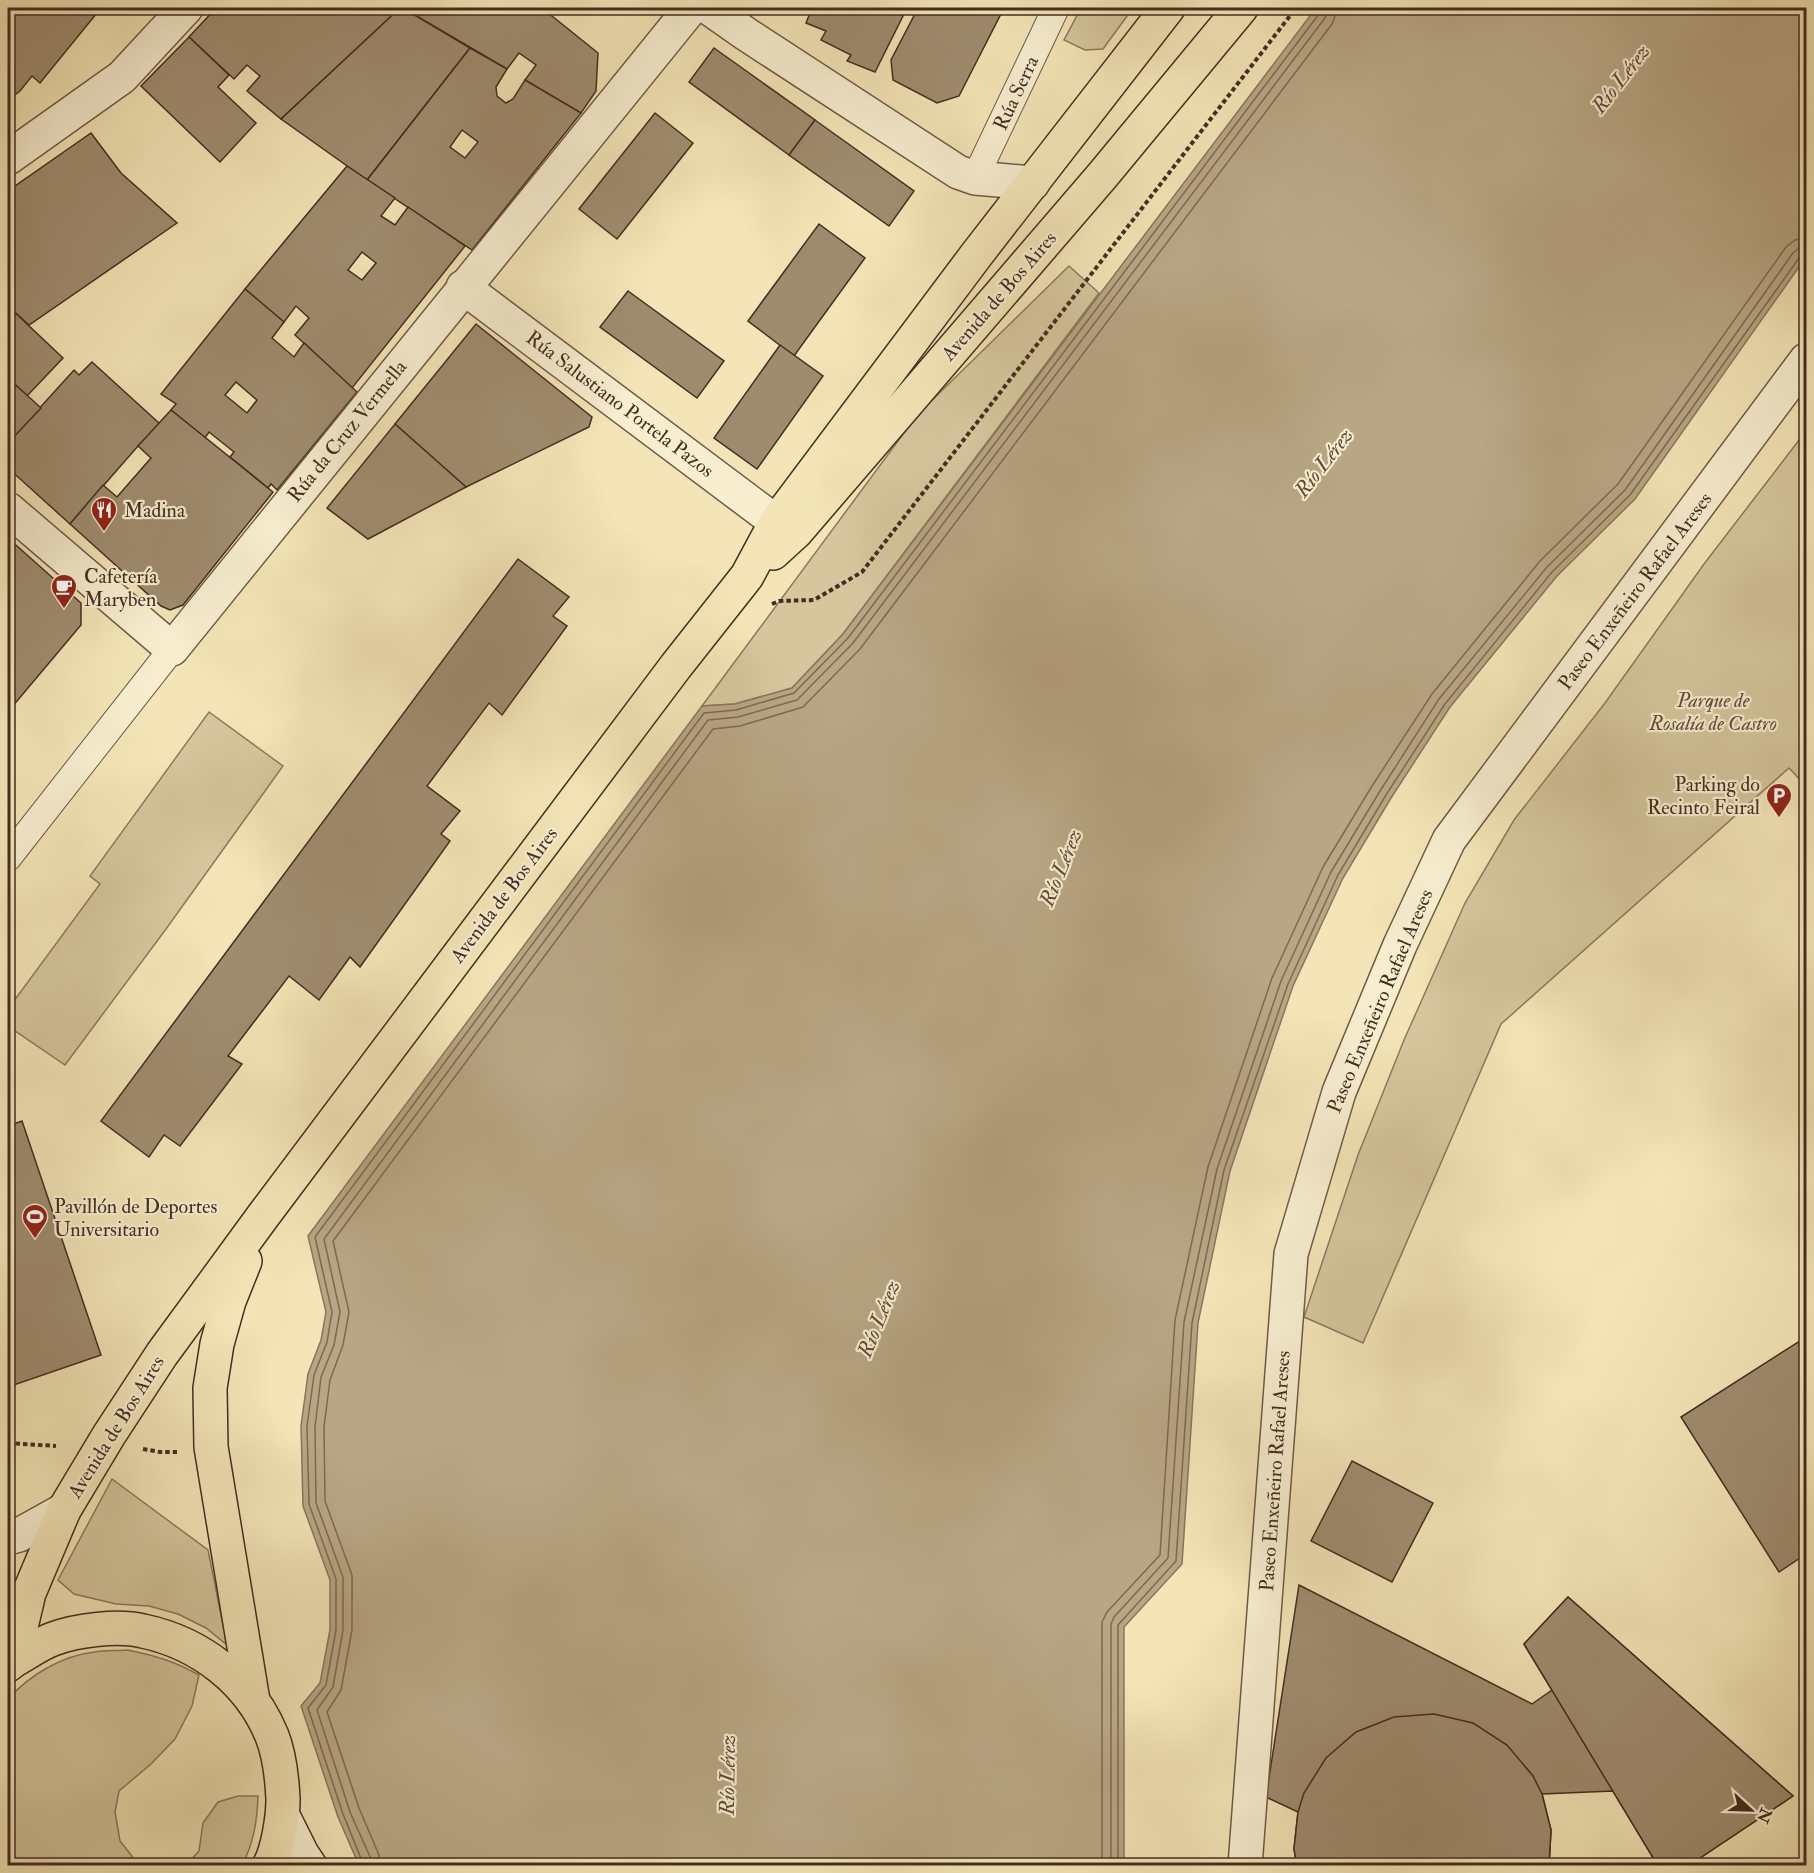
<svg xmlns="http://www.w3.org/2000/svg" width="1814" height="1873" viewBox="0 0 1814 1873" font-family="'IM FELL Double Pica',serif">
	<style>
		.green { fill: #d5c69d; stroke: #8c795e; stroke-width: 1.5 }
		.water { fill: #b8a684; stroke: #8a755c; stroke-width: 1.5 }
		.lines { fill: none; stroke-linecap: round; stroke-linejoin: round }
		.shore { stroke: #7e6952; stroke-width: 1.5 }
		.building { fill: #9f8c6f; stroke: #442c20; stroke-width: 1.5; fill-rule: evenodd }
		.pedestrian-casing { stroke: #705a46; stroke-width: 28 }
		.minor-casing { stroke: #705a46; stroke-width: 36 }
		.secondary-casing { stroke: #442c20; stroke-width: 36 }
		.primary-casing { stroke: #442c20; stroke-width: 36 }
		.path { stroke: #442c20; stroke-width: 4; stroke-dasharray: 4.5 3; stroke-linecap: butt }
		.pedestrian { stroke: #f7eed0; stroke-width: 26 }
		.minor { stroke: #f7eed0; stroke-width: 33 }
		.secondary { stroke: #f7eed0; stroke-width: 33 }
		.primary { stroke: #f3e5b7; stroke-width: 33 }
		.labels { text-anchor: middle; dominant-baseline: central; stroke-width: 4.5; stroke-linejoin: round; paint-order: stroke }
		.street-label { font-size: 20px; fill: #442c20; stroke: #f7eed0 }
		.poi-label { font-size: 20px; fill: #442c20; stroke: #f7eed0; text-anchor: start }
		.park-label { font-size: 20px; font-style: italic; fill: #614b39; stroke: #f7eed0 }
		.water-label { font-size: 21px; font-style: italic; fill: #614a39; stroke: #f7eed0 }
	</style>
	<rect width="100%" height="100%" fill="#f3e5b7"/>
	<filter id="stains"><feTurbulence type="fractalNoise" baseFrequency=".00333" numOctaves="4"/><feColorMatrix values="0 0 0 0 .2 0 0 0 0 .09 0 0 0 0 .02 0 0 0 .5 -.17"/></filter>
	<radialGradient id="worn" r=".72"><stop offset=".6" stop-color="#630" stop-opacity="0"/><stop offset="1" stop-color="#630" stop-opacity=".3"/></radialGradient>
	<!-- green -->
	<g class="green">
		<path d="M1081 8H1133L1103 49 1085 50 1064 40Z"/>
		<path d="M1069 266 1099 293 843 634 792 688 735 704 702 706 918 414Z"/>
		<path d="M1806 431V786L1789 768 1501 1024 1363 1343 1304 1317 1358 1155 1404 1040 1465 903 1514 820 1605 703 1704 564Z"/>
		<path d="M209 712 283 766 166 929 65 1065 8 1026V1009L100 884 90 876Z"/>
		<path d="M112 1479 208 1550 227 1645 206 1628 178 1614 149 1606 116 1604 74 1594 58 1580Z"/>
		<path d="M128 1650C156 1656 174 1661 199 1675L192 1706 175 1739 151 1764 119 1791 115 1812 120 1841 139 1865H8V1699C30 1675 61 1656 94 1652 105 1650 117 1651 128 1650Z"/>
		<path d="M238 1796H258C257 1821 254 1843 242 1865H186L199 1851 203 1823 218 1802Z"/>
	</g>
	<!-- water -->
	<path class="water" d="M1316 8H1806V257L1635 499 1557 576 1450 707 1391 798 1343 878 1293 986 1230 1171 1198 1323 1182 1564 1124 1627V1865H359L338 1817 301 1706 320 1683 330 1630V1580L303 1506 301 1426 308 1374 321 1340 326 1312 308 1236 702 706 735 704 792 688 843 634Z"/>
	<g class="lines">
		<!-- shore -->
		<g class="shore">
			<path d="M364 1866 343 1814 308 1708 326 1685 336 1630V1579L309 1504 307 1426 314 1375 327 1342 332 1312 315 1237 704 713 736 710 794 693 848 638 1319 14 1320 8"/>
			<path d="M372 1866 371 1859 350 1812 317 1710 333 1687 343 1630V1577L316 1503 315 1427 321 1377 334 1345 340 1312 324 1239 708 720 738 717 797 700 853 643 1325 18 1328 8"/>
			<path d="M381 1866 379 1855 359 1808 327 1712 341 1690 352 1630V1575L325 1501 324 1427 330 1380 343 1345 349 1312 333 1241 713 729 740 726 803 707 860 649 1332 24 1335 16 1337 8"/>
			<path d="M1102 1866V1622L1107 1612 1160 1555 1175 1320 1208 1167 1272 978 1323 867 1372 786 1432 694 1540 561 1618 484 1786 247 1795 240 1806 238"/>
			<path d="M1111 1866V1624L1114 1617 1168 1558 1184 1322 1217 1169 1281 981 1331 872 1380 791 1439 699 1547 567 1625 490 1793 253 1799 248 1806 247"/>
			<path d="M1118 1866V1625L1176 1561 1192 1323 1224 1170 1288 984 1338 875 1386 795 1445 704 1552 572 1630 495 1799 258 1806 255"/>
		</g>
	</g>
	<!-- building -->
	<g class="building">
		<path d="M8 8H101L40 83 32 76 20 91 8 100Z"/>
		<path d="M216 8H400L281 119 247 91 260 76 247 65 234 79 189 37Z"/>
		<path d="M400 8H403L470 48 367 180 281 119Z"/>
		<path d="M403 8H542L598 53 596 91 581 113 525 80 536 65 519 53 507 69Z"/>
		<path d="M797 8H907L875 72 847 61 851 55 821 40 826 31 806 23 810 13Z"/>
		<path d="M918 8H1004L959 96 937 103 893 80 891 60Z"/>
		<path d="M189 37 229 75 218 87 256 123 220 162 141 86Z"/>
		<path d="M470 48 507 69 496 87 497 96 506 103 513 99 525 80 581 113 472 250 367 180ZM462 130 478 142 465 158 450 147Z"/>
		<path d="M714 48 815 120 789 155 689 82Z"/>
		<path d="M655 113 693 143 617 239 579 209Z"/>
		<path d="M815 120 914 191 889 226 789 155Z"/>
		<path d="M91 133 121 173 177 223 29 325 8 306V191Z"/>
		<path d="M347 166 395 198 381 216 395 225 408 207 465 246 352 388 295 335 309 318 296 306 284 322 245 289ZM362 252 376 263 362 280 348 270Z"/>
		<path d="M819 224 865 258 794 356 748 321Z"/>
		<path d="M245 289 284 322 272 338 294 357 304 343 357 392 277 490 271 484 268 488 230 457 234 452 209 432 205 438 171 410 176 404 161 394ZM236 382 257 400 247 413 225 395Z"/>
		<path d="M628 291 724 361 697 398 600 327Z"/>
		<path d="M8 306 63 358 27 396 8 378Z"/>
		<path d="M476 324 592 417 589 427 466 487 395 424Z"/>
		<path d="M780 345 823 376 757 469 714 438Z"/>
		<path d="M92 362 160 424 138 446 70 524 8 468V443L74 370 79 375Z"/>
		<path d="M8 378 41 408 8 443Z"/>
		<path d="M171 410 273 492 183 605 170 610 161 606 70 524 103 485 117 497 151 458 138 446Z"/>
		<path d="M395 424 466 487 368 539 327 508Z"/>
		<path d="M8 538 81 603V625L12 707 8 703Z"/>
		<path d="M518 559 569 597 553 616 567 626 502 715 489 703 427 786 460 811 441 834 450 841 360 967 350 957 319 1000 289 976 228 1056 242 1064 180 1146 164 1135 149 1157 101 1121Z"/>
		<path d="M22 1121 101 1355 8 1387V1126Z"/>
		<path d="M1806 1337V1554L1779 1572 1681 1417Z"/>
		<path d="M1352 1461 1433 1503 1392 1582 1311 1541Z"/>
		<path d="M1299 1585 1532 1704 1552 1690 1524 1644 1568 1597 1793 1796 1688 1866H1658L1613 1791 1542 1794 1551 1830 1549 1866H1297L1294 1849 1298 1812 1266 1797Z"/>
		<path d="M1568 1597 1793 1796 1688 1866H1658L1524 1644Z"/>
		<path d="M1434 1714 1473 1723 1507 1745 1533 1776 1542 1794 1551 1830 1549 1866H1297L1294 1849 1298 1812 1304 1793 1326 1758 1356 1732 1394 1717Z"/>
	</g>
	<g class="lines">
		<defs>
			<g id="pedestrian">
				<path d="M975 178 1056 8"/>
				<path d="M8 858 172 649"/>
			</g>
			<g id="minor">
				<path d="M709 8 746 34 958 172 975 178 1033 183"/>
				<path d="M8 158 122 77 186 8"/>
				<path d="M463 287 776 522"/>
				<path d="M8 509 172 649 691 8"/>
				<path d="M8 1538 19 1535 64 1510"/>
				<path d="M1245 1866 1291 1254 1339 1092 1400 945 1449 840 1806 360"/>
			</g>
			<path id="secondary" d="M283 1816 302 1854 310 1866"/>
			<g id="primary">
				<path d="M773 553 796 532 1102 176 1241 8"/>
				<path d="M245 1261 229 1301 217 1344 210 1388 211 1447 253 1701"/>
				<path d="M13 1661 29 1593 64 1510 109 1435 162 1354 263 1216 676 666 747 576 776 522 977 254 1168 8"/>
				<path d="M8 1665 13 1661C26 1654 39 1644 53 1639 77 1630 118 1625 143 1631 200 1643 250 1681 272 1736 280 1756 282 1778 283 1799 283 1817 278 1850 269 1866"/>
			</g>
		</defs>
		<!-- pedestrian casing -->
		<use href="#pedestrian" class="pedestrian-casing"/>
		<!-- minor casing -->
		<use href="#minor" class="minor-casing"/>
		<!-- secondary casing -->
		<use href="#secondary" class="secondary-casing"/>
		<!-- primary casing -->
		<use href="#primary" class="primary-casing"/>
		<!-- path -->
		<g class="path">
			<path d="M772 604 779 601 814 600 862 572 1296 8"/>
			<path d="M8 1443 56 1446"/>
			<path d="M143 1449 160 1452H177"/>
		</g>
		<!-- pedestrian -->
		<use href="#pedestrian" class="pedestrian"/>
		<!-- minor -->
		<use href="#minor" class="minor"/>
		<!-- secondary -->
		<use href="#secondary" class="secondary"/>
		<!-- primary -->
		<use href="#primary" class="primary"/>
	</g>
	<!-- icons -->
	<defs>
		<symbol id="restaurant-pin" viewBox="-11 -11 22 30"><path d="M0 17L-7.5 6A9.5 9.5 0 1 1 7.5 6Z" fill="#8f2418" stroke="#f7eed0"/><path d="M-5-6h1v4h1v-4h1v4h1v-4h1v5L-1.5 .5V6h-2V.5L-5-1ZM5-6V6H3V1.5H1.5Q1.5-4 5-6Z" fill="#fff"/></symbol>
		<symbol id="cafe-pin" viewBox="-11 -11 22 30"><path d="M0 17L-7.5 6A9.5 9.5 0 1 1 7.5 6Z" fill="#8f2418" stroke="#f7eed0"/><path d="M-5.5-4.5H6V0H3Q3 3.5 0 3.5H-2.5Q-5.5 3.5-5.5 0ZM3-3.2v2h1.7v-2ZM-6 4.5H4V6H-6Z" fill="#fff"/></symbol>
		<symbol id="parking-pin" viewBox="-11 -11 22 30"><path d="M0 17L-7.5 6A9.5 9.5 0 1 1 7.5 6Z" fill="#8f2418" stroke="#f7eed0"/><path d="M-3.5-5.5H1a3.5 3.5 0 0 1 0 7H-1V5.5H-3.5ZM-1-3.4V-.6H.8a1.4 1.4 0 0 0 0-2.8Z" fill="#fff"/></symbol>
		<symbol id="stadium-pin" viewBox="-11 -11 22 30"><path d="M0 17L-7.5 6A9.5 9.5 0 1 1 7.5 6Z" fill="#8f2418" stroke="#f7eed0"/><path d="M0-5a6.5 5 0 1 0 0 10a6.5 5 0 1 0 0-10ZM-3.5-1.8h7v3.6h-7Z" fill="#fff"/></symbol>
	</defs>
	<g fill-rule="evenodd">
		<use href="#restaurant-pin" x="89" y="495" width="30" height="40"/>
		<use href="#cafe-pin" x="49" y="572" width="30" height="40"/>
		<use href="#parking-pin" x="1764" y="781" width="30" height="40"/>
		<use href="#stadium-pin" x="20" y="1202" width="30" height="40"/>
	</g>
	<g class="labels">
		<!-- street labels -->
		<g class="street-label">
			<text transform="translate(1016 93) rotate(-65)">Rúa Serra</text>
			<text transform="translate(999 296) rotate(-49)">Avenida de Bos Aires</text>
			<text transform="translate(620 404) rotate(37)">Rúa Salustiano Portela Pazos</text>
			<text transform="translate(347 431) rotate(-51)">Rúa da Cruz Vermella</text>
			<text transform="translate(1635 591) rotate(-53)">Paseo Enxeñeiro Rafael Areses</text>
			<text transform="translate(504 895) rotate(-53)">Avenida de Bos Aires</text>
			<text transform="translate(1380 1001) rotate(-67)">Paseo Enxeñeiro Rafael Areses</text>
			<text transform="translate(116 1427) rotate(-58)">Avenida de Bos Aires</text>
			<text transform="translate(1275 1471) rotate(-86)">Paseo Enxeñeiro Rafael Areses</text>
		</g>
		<!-- poi labels -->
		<g class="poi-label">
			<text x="124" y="510">Madina</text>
			<text x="84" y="576">Cafetería<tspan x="84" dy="23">Maryben</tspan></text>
			<text x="1760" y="784" text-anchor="end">Parking do<tspan x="1760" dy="23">Recinto Feiral</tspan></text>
			<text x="54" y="1206">Pavillón de Deportes<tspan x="54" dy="23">Universitario</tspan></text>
		</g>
		<!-- park labels -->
		<g class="park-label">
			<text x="1713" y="700">Parque de<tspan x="1713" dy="23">Rosalía de Castro</tspan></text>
		</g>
		<!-- water labels -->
		<g class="water-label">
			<text transform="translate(1621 79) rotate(-52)">Río Lérez</text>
			<text transform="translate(1324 463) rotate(-52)">Río Lérez</text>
			<text transform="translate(1061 868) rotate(-68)">Río Lérez</text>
			<text transform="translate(879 1319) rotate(-68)">Río Lérez</text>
			<text transform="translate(728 1775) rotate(-89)">Río Lérez</text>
		</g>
	</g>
	<!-- margin -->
	<rect width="1814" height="1873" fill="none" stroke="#f3e5b7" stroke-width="30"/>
	<rect x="9" y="9" width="1796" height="1855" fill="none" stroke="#442c20" stroke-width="3"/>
	<rect x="15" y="15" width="1784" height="1843" fill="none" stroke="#442c20" stroke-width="1.5"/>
	<!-- north arrow -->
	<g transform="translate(1751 1810) rotate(112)" stroke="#f7eed0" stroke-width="4.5" paint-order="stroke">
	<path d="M0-4.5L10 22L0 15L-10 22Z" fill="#442c20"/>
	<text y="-9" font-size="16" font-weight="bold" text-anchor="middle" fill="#442c20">N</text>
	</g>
	<rect width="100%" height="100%" filter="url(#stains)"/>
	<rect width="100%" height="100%" fill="url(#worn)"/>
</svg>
